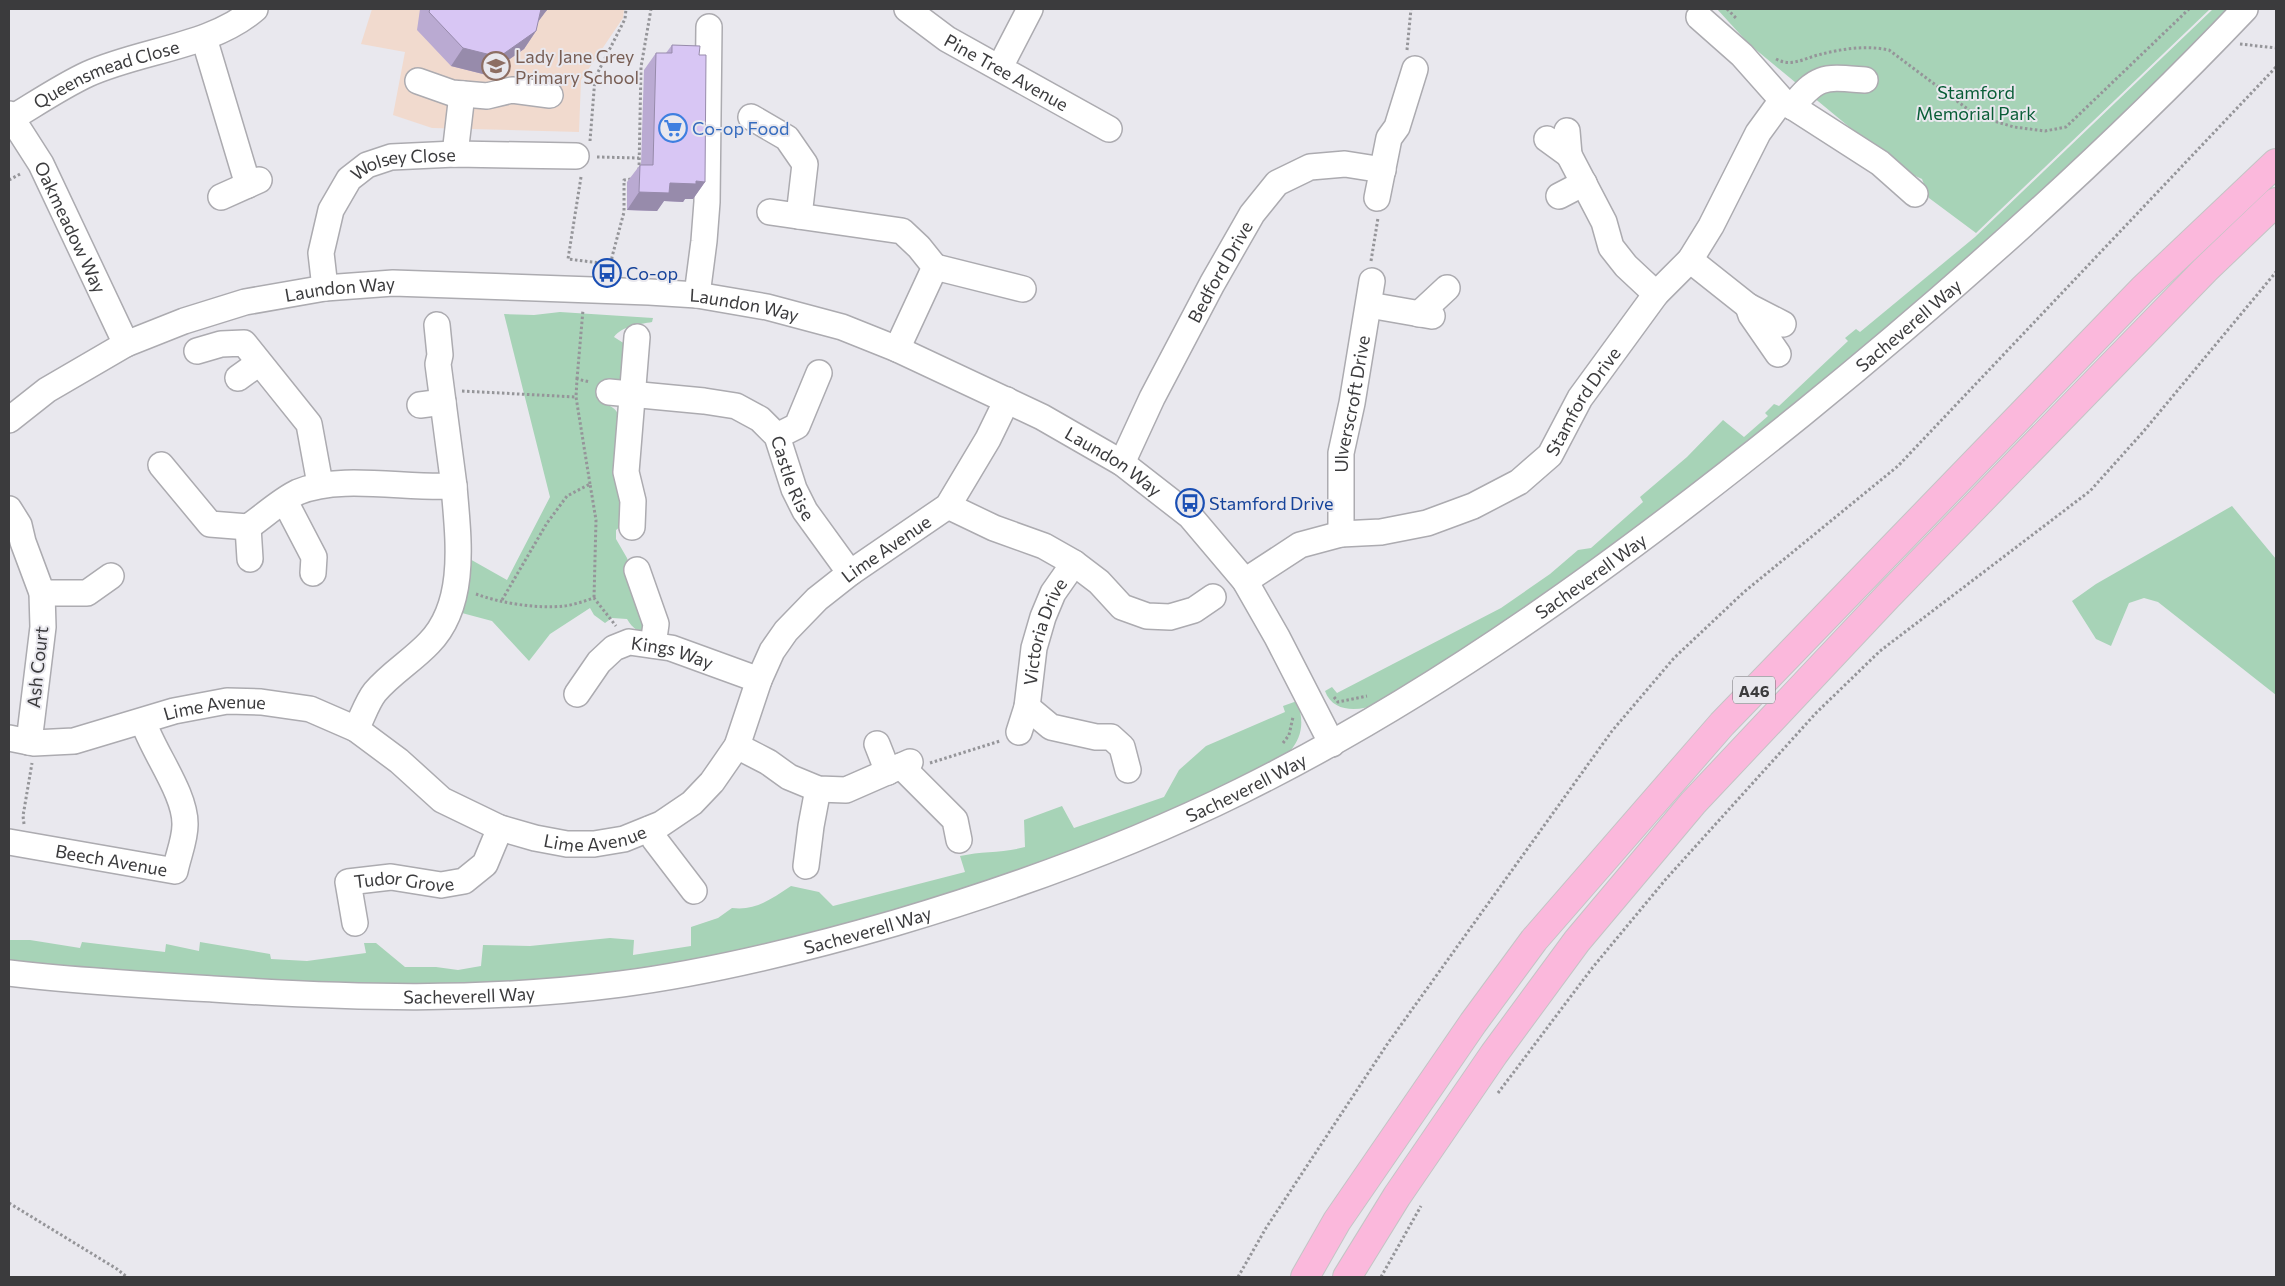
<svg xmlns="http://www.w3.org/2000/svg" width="2285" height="1286" viewBox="0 0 2285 1286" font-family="Commissioner,sans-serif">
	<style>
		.education { fill: #f1dace }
		.green { fill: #a7d3b7 }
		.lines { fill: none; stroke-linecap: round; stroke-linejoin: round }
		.minor-casing { stroke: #acabb0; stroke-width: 28 }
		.highway-casing { stroke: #c4c4c5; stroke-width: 30 }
		.path { stroke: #959599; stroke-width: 3; stroke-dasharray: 2.5 2.5; stroke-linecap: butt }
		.minor { stroke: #fff; stroke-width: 25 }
		.highway { stroke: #fbb8dc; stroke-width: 28 }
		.wall { fill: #baaad2 }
		.shaded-wall { fill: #978bab }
		.building { fill: #d8c6f4; stroke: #978bab }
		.labels { text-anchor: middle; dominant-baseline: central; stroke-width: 4; stroke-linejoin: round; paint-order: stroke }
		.shield { fill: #e9e8ee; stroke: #6f6f72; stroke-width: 1 }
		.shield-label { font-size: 16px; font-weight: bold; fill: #3b3b3d }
		.education-label { font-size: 18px; fill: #785e54; stroke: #e9e8ee; text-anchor: start }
		.street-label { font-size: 18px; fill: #3b3b3d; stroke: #e9e8ee }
		.park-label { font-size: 18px; fill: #095d37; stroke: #e9e8ee }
		.shop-label { font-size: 18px; fill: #366cbe; stroke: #e9e8ee; text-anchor: start }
		.transit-label { font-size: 18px; fill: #164399; stroke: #e9e8ee; text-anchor: start }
	</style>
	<rect width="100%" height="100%" fill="#e9e8ee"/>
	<!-- education -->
	<path class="education" d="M372 9H624L623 18 581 80 579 132 432 128 393 115 405 52 361 44Z"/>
	<!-- green -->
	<g class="green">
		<path d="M1717 9H2210L1976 233 1929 198 1922 179 1900 169 1749 44Z"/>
		<path d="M2213 9H2230L2079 158 1946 279 1751 441 1640 526 1495 631 1376 705C1358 711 1333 713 1325 691L1332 687 1337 693 1501 608 1550 574 1578 550 1591 548 1643 502 1640 497 1687 457 1723 420 1744 437 1768 416 1765 413 1774 404 1779 406 1848 341 1845 338 1856 329 1860 332 1975 237Z"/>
		<path d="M560 312 653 318 652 322C640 324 622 326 614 337L625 344V383L602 402C609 405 616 408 619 416L624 491 620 527 616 530V539L627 558 650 633C639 633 633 629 627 619L612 618 605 623 594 615 590 608 550 634 529 661 492 621 462 613 467 581 468 558 507 580 550 497 504 314 534 315Z"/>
		<path d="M2232 506 2276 559V695L2158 602 2144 598 2129 603 2111 646 2096 639 2072 601 2096 584Z"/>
		<path d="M1297 701C1304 720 1303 736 1290 751L1192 802 1040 865 893 912 766 945 618 973 507 985H288L9 963V940H30L80 948 82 942 165 952 166 944 199 951 200 942 270 954 271 959 307 961 366 953 364 943H376L405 967H436L458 970 481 966 483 945 530 946 610 938 634 940 633 955 691 946V927L718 918 732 908C756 911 771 899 791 886L819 892 833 906 965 872 960 856C982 851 1003 853 1025 847L1024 820 1062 806 1074 828 1164 797 1179 770 1206 746 1285 712 1283 706Z"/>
	</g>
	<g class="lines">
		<defs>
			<g id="minor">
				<path id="s1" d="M907 9 947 39 1109 129"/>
				<path d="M1699 17 1742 55 1782 100 1880 163 1915 194"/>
				<path d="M204 38 248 185"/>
				<path d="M1000 67 1030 9"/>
				<path d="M418 81 452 93 487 96 512 90 550 95"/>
				<path d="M1792 107C1818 74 1825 77 1865 80"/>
				<path id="s2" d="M9 114 41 164 126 344"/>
				<path d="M751 117 787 138 805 164 799 216"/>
				<path id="s3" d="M12 118C37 103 62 86 88 74 141 50 211 47 255 9"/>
				<path d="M1547 139 1569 155 1567 131"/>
				<path d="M455 154 462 94"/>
				<path d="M1569 155 1604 222 1611 247 1626 266 1656 294"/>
				<path d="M1559 196 1584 183"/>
				<path d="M221 197 259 180"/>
				<path d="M1377 198 1389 138 1397 127 1415 69"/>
				<path d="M770 212 902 231 919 247 935 267 897 349"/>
				<path d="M1690 260 1748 306"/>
				<path d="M935 267 1023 289"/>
				<path id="s4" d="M325 288 321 253 331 210 349 179 367 165 391 157 455 154 576 156"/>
				<path d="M697 295 704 241 707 202 709 27"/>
				<path d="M1369 305 1432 316"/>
				<path d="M1419 314 1447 288"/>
				<path d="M437 325 440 355 438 364 454 486"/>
				<path d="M197 351 221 344 244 343 309 424 320 484"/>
				<path d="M1778 354 1751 315 1748 306 1783 324"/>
				<path d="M238 378 259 363"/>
				<path id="s5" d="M609 392 704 401 736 406 760 419 777 436 794 489 805 511 850 573"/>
				<path d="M420 405 443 402"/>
				<path id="s6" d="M9 420 47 390 126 344 184 321 245 302 325 288 393 283 649 292 697 295 767 307 842 327 897 349 1042 417 1122 463 1190 516 1245 581 1277 637 1332 744"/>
				<path d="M777 436 797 426 819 373"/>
				<path id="s7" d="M1122 463 1152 398 1212 284 1252 214 1277 183 1310 167 1345 164 1383 170"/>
				<path d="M161 465 210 524 248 527C264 516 281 500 298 492 340 474 406 489 454 486 458 537 468 603 429 643 412 661 391 673 375 692 367 702 362 718 356 729"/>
				<path d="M283 503 290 511 314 557 313 573"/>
				<path d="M948 506 994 528 1044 546 1074 563 1099 582 1122 607 1147 616 1170 617 1194 610 1213 597"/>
				<path d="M9 509 19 525 23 542 42 593 43 627 29 742"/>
				<path d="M248 527 250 559"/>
				<path d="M632 527 633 501 626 472 637 337"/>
				<path id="s8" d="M1341 534V453L1352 403 1372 281"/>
				<path d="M637 570 656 624 653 645"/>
				<path id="s9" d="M1245 581 1300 545 1341 534 1381 532 1427 523 1473 506 1519 482 1550 455 1580 398 1656 294 1690 260 1711 226 1758 133 1782 100"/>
				<path d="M42 593H87L111 576"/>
				<path id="s10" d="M577 694 599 662 614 648 629 642 671 648 759 680"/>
				<path d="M1027 707 1051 727 1096 737H1111L1122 747 1128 770"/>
				<path id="s11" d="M1019 732 1027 707 1034 648 1043 617 1053 593 1074 563"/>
				<path id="s12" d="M9 738 34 743 74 741 174 711 227 701 261 702 310 709 356 729 399 761 442 800 500 828 535 838 567 844H594L624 839 661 824 692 803 712 782 737 746 759 680 772 651 786 631 817 599 850 573 948 506 988 439 1007 400"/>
				<path d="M877 744 888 772"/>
				<path d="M737 746 768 762 789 777 818 789 846 790 910 762"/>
				<path d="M901 766 955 820 959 840"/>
				<path d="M650 829 655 840 694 891"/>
				<path id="s13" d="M9 842 175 871C178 856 185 840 185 825 186 794 153 752 143 721"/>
				<path d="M806 866 811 826 818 789"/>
				<path id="s14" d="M355 923 348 882 391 877 441 885 464 881 485 864 500 828"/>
				<path id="s15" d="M9 973C76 981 145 985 213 989 350 998 483 1002 621 984 713 972 805 949 895 923 1013 888 1130 846 1241 791 1443 691 1626 556 1802 414 1957 288 2107 154 2245 9"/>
			</g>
			<g id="highway">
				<path d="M1305 1277 1337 1221 1473 1023 1534 940 1722 724 2143 289 2276 163"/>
				<path d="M1347 1277 1397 1196 1494 1054 1577 941 1693 803 1888 596 2205 270 2276 202"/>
			</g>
		</defs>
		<!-- minor casing -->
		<use href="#minor" class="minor-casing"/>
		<!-- highway casing -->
		<use href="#highway" class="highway-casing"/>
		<!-- path -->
		<g class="path">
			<path d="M1727 9 1737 19"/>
			<path d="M2240 44 2276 48"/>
			<path d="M1407 50 1411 9"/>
			<path d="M1776 59C1791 67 1803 59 1818 55 1840 49 1866 45 1889 50L1977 116 2014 127 2045 131 2066 127 2189 9"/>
			<path d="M590 141 595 78 625 19 626 9"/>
			<path d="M597 157 639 158"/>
			<path d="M639 170 641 67 651 9"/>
			<path d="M581 177 568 259 600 263V270"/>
			<path d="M9 180 22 173"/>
			<path d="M1371 261 1378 218"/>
			<path d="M611 269 612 257 624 212V180L631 179"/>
			<path d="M577 379 583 310"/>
			<path d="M462 391 576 397"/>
			<path d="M590 484 576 397 577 379 590 382"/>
			<path d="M476 594C500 603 537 609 564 606 574 605 584 601 594 598L616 626"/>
			<path d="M502 600 547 523 567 496 590 484 596 520 594 598"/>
			<path d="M1334 697 1338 702 1367 696"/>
			<path d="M1283 743 1289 735 1293 717"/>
			<path d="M930 763 1000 741"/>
			<path d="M24 824 23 816 32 763"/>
			<path d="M1498 1093 1593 967 1666 879 1816 713 1880 651 2090 491 2143 432 2276 272"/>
			<path d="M9 1203 117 1269 127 1277"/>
			<path d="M1238 1277 1266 1228 1388 1043 1612 731 1674 658 1744 592 1898 466 2276 67"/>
			<path d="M1381 1277 1421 1206"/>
		</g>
		<!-- minor -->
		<use href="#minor" class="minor"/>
		<!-- highway -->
		<use href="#highway" class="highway"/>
	</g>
	<!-- wall -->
	<g class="wall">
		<path d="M420 9H547L538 22 536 31 524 49 487 75 451 66 417 30Z"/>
		<path d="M672 45 699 55 705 182 693 199H685L683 202 664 201 657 211 627 210V182L640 165H641L644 70 656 53H666Z"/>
	</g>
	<!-- shaded-wall -->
	<g class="shaded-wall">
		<path d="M541 9 547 10 534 27Z"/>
		<path d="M536 31 524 49 487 75 451 66 463 48Z"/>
		<path d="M696 181 705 182 693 199H685L683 202 664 201 657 211 627 210 639 192 670 183Z"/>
	</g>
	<!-- building -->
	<g class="building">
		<path d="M430 9H547V10L541 9 536 31 499 57 463 48 429 12Z"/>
		<path d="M672 45 700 46 699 55H706L705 182 696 181V184L670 183 669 193 639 192 640 165H653L656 53H672Z"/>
	</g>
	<!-- icons -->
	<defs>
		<symbol id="school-ring" viewBox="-11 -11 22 22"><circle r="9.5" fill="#e9e8ee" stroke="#8d6e63" stroke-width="1.5"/><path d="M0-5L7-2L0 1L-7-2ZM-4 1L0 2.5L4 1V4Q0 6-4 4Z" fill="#8d6e63"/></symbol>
		<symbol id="supermarket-ring" viewBox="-11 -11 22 22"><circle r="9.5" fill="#e9e8ee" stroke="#3f7fe0" stroke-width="1.5"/><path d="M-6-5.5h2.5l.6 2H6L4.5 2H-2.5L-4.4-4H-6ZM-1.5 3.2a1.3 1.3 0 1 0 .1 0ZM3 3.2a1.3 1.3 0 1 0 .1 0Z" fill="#3f7fe0"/></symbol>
		<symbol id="bus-ring" viewBox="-11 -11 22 22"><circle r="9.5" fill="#e9e8ee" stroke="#1a4fb4" stroke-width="1.5"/><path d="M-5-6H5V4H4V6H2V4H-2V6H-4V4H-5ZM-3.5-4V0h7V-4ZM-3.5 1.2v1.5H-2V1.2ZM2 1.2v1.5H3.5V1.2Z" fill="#1a4fb4"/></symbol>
	</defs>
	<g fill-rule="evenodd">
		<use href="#school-ring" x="480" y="50" width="32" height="32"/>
		<use href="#supermarket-ring" x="657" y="112" width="32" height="32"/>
		<use href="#bus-ring" x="591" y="257" width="32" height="32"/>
		<use href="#bus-ring" x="1174" y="487" width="32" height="32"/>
	</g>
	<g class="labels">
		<!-- shield labels -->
		<rect class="shield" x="1733" y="676.5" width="42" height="27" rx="4"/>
		<g class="shield-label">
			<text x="1754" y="690">A46</text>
		</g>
		<!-- education labels -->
		<g class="education-label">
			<text x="515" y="56">Lady Jane Grey<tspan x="515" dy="21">Primary School</tspan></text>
		</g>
		<!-- street labels -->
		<g class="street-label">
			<text stroke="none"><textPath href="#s1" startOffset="118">Pine Tree Avenue</textPath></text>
			<text stroke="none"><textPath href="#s3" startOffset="105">Queensmead Close</textPath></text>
			<text stroke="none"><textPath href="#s4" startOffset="174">Wolsey Close</textPath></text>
			<text stroke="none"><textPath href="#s2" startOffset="129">Oakmeadow Way</textPath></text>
			<text stroke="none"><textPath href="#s7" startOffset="215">Bedford Drive</textPath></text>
			<text stroke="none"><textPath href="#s6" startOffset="362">Laundon Way</textPath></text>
			<text stroke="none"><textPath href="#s6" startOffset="768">Laundon Way</textPath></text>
			<text stroke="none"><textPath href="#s15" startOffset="2081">Sacheverell Way</textPath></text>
			<text stroke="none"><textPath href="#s9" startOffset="400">Stamford Drive</textPath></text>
			<text stroke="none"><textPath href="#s8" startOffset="131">Ulverscroft Drive</textPath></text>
			<text stroke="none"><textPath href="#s6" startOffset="1172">Laundon Way</textPath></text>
			<text stroke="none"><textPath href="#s5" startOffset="224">Castle Rise</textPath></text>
			<text stroke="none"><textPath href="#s12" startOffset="1066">Lime Avenue</textPath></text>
			<text stroke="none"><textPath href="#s15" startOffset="1676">Sacheverell Way</textPath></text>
			<text stroke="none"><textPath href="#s11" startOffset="104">Victoria Drive</textPath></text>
			<text stroke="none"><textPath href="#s10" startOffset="120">Kings Way</textPath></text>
			<text transform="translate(37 667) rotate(-84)">Ash Court</text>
			<text stroke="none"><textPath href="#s12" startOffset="211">Lime Avenue</textPath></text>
			<text stroke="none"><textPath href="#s15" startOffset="1271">Sacheverell Way</textPath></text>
			<text stroke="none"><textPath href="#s12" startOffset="631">Lime Avenue</textPath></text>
			<text stroke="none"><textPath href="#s13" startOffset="104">Beech Avenue</textPath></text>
			<text stroke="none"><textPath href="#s14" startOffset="98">Tudor Grove</textPath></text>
			<text stroke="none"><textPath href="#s15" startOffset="866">Sacheverell Way</textPath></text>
			<text stroke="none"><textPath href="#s15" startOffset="461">Sacheverell Way</textPath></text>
		</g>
		<!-- park labels -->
		<g class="park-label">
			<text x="1976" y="92">Stamford<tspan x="1976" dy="21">Memorial Park</tspan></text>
		</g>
		<!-- shop labels -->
		<g class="shop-label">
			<text x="692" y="128">Co-op Food</text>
		</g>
		<!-- transit labels -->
		<g class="transit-label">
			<text x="626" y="273">Co-op</text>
			<text x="1209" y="503">Stamford Drive</text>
		</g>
	</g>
	<!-- border -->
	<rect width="2285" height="1286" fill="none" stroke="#3b3b3d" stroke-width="20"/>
</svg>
